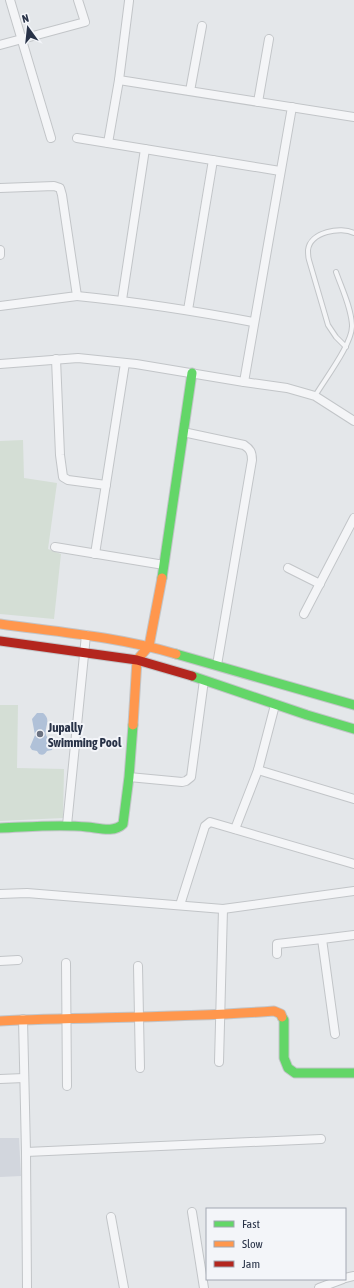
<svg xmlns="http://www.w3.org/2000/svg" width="354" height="1288" viewBox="0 0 354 1288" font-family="'Asap Condensed',sans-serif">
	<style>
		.built { fill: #d2d6dd }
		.green { fill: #d4ded5 }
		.water { fill: #b0c1d8 }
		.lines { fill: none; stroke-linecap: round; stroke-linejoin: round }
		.lane-casing { stroke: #c2c5c8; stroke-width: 6 }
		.street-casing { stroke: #c2c5c8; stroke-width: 10 }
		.fast-casing { stroke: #c2c5c8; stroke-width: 11 }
		.slow-casing { stroke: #c2c5c8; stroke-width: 11 }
		.jam-casing { stroke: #c2c5c8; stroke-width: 11 }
		.lane { stroke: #f4f5f7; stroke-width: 4 }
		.street { stroke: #f4f5f7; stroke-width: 8 }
		.fast { stroke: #63d668; stroke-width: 9 }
		.slow { stroke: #ff974d; stroke-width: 9 }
		.jam { stroke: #b3261e; stroke-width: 9 }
		.poi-dot { fill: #6a7180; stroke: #f3f5f9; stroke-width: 1.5 }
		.labels { text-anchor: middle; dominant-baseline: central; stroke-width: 4; stroke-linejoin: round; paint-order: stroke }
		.poi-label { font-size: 13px; font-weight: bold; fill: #283247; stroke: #f3f5f9; text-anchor: start }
	</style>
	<rect width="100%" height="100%" fill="#e4e7ea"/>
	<!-- built -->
	<path class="built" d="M0 1138H19L21 1176 0 1177Z"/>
	<!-- green -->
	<g class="green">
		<path d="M23 440 24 478 57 483 48 549 61 554 54 619 0 614V441Z"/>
		<path d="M0 705H18L17 768 64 769 63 818 0 821Z"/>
	</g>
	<!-- water -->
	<path class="water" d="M37 713H43C52 720 44 727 46 735 48 740 52 742 53 746L52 750 47 751C45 754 43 756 39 754L37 751 32 750 30 747 35 735 32 719Z"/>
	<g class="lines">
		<defs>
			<g id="lane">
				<path d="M346 347 336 337 328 325 309 260C308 257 308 253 308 250 310 232 341 226 354 233"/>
				<path d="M315 396C325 379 353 343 352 325 351 307 342 289 336 272"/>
			</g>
			<g id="street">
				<path d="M10 0 51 138"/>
				<path d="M0 45 85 22 78 0"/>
				<path d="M119 80 354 117"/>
				<path d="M190 91 202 26"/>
				<path d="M258 102 269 39"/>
				<path d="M77 138 280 171"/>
				<path d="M108 143 119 80 129 1"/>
				<path d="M0 188 54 186 60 188 62 195 77 296 0 306"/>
				<path d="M0 250V255"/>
				<path d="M77 296C137 302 195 311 253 322"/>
				<path d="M122 300 145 149"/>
				<path d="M188 310 213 160"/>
				<path d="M56 359 60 455 63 477 68 480 106 485"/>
				<path d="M0 364 78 358 136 364 244 382 287 388 315 396 354 421"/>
				<path d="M244 382 292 107"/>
				<path d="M183 432 244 445C250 449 252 452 252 460L217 665"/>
				<path d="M55 547 164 565"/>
				<path d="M95 554 125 363"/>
				<path d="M288 568 320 584"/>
				<path d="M304 614 354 518"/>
				<path d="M258 770 354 799"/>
				<path d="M129 777 182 782 186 781 191 777 204 680"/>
				<path d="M67 825 86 635"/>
				<path d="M235 829 258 770 275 705"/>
				<path d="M0 894 27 893 223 909 354 891"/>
				<path d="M180 905 205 826 210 822 354 864"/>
				<path d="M277 954V944L322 939"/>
				<path d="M0 961 18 960"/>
				<path d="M66 963 67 1086"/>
				<path d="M138 966 140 1068"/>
				<path d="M23 1019 26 1152 27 1288"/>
				<path d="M335 1034 322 939 354 935"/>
				<path d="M219 1062 223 909"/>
				<path d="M0 1079 24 1078"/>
				<path d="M26 1152 321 1139"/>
				<path d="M192 1212 204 1288"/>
				<path d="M111 1217 124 1288"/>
				<path d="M345 1278 354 1276"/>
				<path d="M319 1288 343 1279"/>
			</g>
			<g id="fast">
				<path d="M162 578 192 373"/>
				<path d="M176 654 354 705"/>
				<path d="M192 676 307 715 354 729"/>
				<path d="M0 828C29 827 58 824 87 827 99 828 114 833 123 824L129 777 133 725"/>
				<path d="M282 1017 284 1020V1058L288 1068 295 1073H354"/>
			</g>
			<g id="slow">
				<path d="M0 624C59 632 119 637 176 654"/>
				<path d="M133 725 137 660 149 646 162 578"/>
				<path d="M0 1021C91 1017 183 1018 274 1011L281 1014 282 1017"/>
			</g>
			<path id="jam" d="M0 641 137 660 192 676"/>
		</defs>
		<!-- lane casing -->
		<use href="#lane" class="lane-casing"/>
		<!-- street casing -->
		<use href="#street" class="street-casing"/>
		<!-- fast casing -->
		<use href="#fast" class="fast-casing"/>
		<!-- slow casing -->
		<use href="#slow" class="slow-casing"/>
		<!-- jam casing -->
		<use href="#jam" class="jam-casing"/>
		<!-- lane -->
		<use href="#lane" class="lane"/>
		<!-- street -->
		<use href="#street" class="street"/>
		<!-- fast -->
		<use href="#fast" class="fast"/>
		<!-- slow -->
		<use href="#slow" class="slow"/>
		<!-- jam -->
		<use href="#jam" class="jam"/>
	</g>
	<!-- markers -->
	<circle class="poi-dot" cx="40" cy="734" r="4"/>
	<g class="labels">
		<!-- poi labels -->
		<g class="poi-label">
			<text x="48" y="727">Jupally<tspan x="48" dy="15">Swimming Pool</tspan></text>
		</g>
	</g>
	<!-- legend -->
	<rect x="206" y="1208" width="140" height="72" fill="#f3f5f9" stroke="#a2a7b2"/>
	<rect x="214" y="1221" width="20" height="6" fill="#63d668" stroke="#a2a7b2"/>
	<text x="242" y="1228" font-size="12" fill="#283247">Fast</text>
	<rect x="214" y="1241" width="20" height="6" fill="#ff974d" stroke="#a2a7b2"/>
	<text x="242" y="1248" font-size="12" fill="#283247">Slow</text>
	<rect x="214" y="1261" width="20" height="6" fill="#b3261e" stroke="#a2a7b2"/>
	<text x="242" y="1268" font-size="12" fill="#283247">Jam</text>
	<!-- north arrow -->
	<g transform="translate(28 28) rotate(345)" stroke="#f3f5f9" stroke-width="3" paint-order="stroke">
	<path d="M0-3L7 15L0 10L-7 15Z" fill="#283247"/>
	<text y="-6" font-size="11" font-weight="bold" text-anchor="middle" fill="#283247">N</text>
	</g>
</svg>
